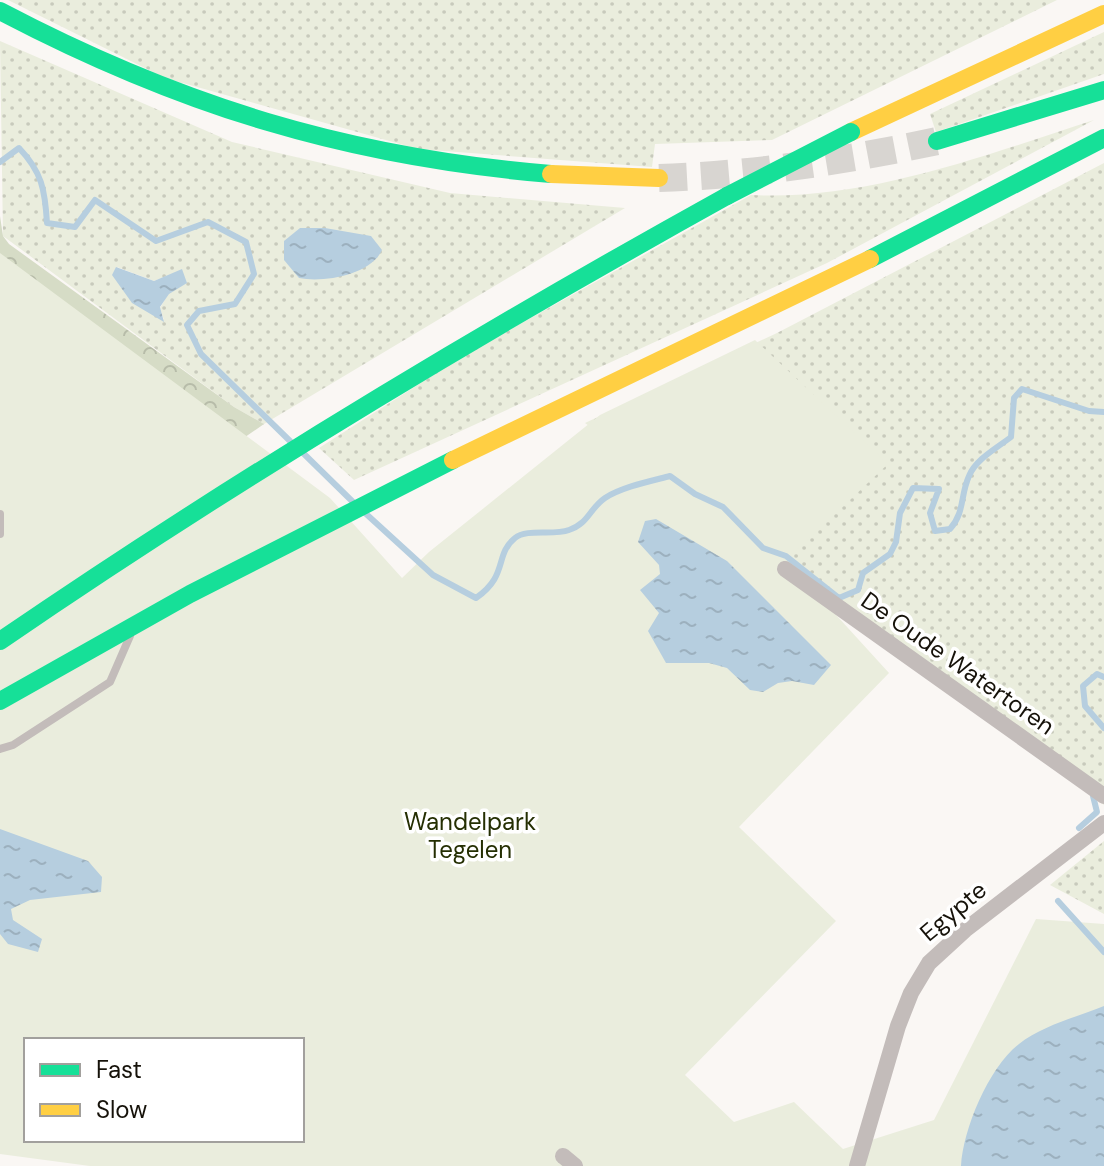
<svg xmlns="http://www.w3.org/2000/svg" width="1104" height="1166" viewBox="0 0 1104 1166" font-family="'DM Sans',sans-serif">
	<style>
		.grass { fill: url(#grass-dots); fill-rule: evenodd }
		.forest { fill: url(#forest-crowns) }
		.park { fill: #eaeddd; fill-rule: evenodd }
		.water { fill: url(#water-ripples) }
		.lines { fill: none; stroke-linecap: round; stroke-linejoin: round }
		.stream { stroke: #b6cedf; stroke-width: 6 }
		.highway-tunnel { stroke: #d8d5d1; stroke-width: 28; stroke-dasharray: 28 14; stroke-linecap: butt }
		.lane { stroke: #c3bcba; stroke-width: 8 }
		.street { stroke: #c3bcba; stroke-width: 16 }
		.fast { stroke: #16e098; stroke-width: 18 }
		.slow { stroke: #ffcf43; stroke-width: 18 }
		.fast-bridge { stroke: #16e098; stroke-width: 18 }
		.labels { text-anchor: middle; dominant-baseline: central; stroke-width: 7; stroke-linejoin: round; paint-order: stroke }
		.street-label { font-size: 24px; fill: #16120a; stroke: #fff }
		.park-label { font-size: 24px; fill: #252f03; stroke: #fff }
	</style>
	<defs>
		<pattern id="grass-dots" width="8" height="8" patternUnits="userSpaceOnUse" patternTransform="scale(2)"><rect width="8" height="8" fill="#eaeddd"/><path d="M2 2h.1M6 6h.1" fill="none" stroke="#c8cabc" stroke-width="1.8" stroke-linecap="round"/></pattern>
		<pattern id="forest-crowns" width="20" height="18" patternUnits="userSpaceOnUse" patternTransform="scale(2)"><rect width="20" height="18" fill="#d6dcc6"/><path d="M2 6a3 3 0 1 1 6 0M12 15a3 3 0 1 1 6 0" fill="none" stroke="#b7bca9"/></pattern>
		<pattern id="water-ripples" width="26" height="14" patternUnits="userSpaceOnUse" patternTransform="scale(2)"><rect width="26" height="14" fill="#b6cedf"/><path d="M2 4q2-2 4 0t4 0M15 11q2-2 4 0t4 0" fill="none" stroke="#9cb0be"/></pattern>
	</defs>
	<rect width="100%" height="100%" fill="#faf7f4"/>
	<!-- grass -->
	<g class="grass">
		<path d="M8 0H1057L772 140 655 144 652 167 418 149 165 78Z"/>
		<path d="M1104 32V74L936 132 930 114Z"/>
		<path d="M0 41 232 142 450 193 625 208 264 424 234 407 3 236ZM117 267 154 281 182 270 160 308 164 320Z"/>
		<path d="M1094 120 827 263 354 480 319 448 463 356 751 195C866 201 986 155 1094 120Z"/>
		<path d="M1104 163V805L585 423 777 333Z"/>
		<path d="M1104 841V914L1050 885Z"/>
	</g>
	<!-- forest -->
	<path class="forest" d="M0 216 3 236 9 244 234 407 264 424 219 455 0 286Z"/>
	<!-- park -->
	<path class="park" d="M0 253 330 498 402 578 429 552 600 415 755 340 888 464 786 560 889 673 739 827 836 921 685 1075 734 1122 794 1102 843 1149 934 1120 1036 919 1104 924V1166H90L0 1154ZM26 1040H302V1140H26Z"/>
	<!-- water -->
	<g class="water">
		<path d="M300 228H325L371 236 382 250C371 275 323 283 299 278L284 260V241Z"/>
		<path d="M116 267 154 281 182 269 187 283 169 294 160 307 164 322 132 303 112 275Z"/>
		<path d="M656 519 727 561 831 665 814 685 792 681 778 683 763 692 750 690 727 668 709 663H666L648 631 659 613 640 590 660 574 659 565 638 542 645 521Z"/>
		<path d="M0 829 88 861 102 877 101 892 30 900 11 909 13 920 42 939 38 952 8 944 0 934Z"/>
		<path d="M1104 1006V1166H961C963 1129 989 1067 1019 1044 1041 1026 1077 1017 1104 1006Z"/>
	</g>
	<g class="lines">
		<!-- stream -->
		<g class="stream">
			<path d="M0 162 19 148C42 172 45 190 47 223L75 227 95 200 156 241 208 222 246 242 254 274 235 304 199 311 187 325 201 354 290 441"/>
			<path d="M301 451 353 502"/>
			<path d="M364 512 433 575 476 598C509 575 494 555 515 538 527 528 553 536 569 530 588 524 590 508 605 498 622 487 651 481 670 476L695 494 723 507 763 548 786 556 839 598 858 590 863 573 890 554 896 542 900 513 913 488 939 489 930 513 935 531 950 529C965 512 960 496 969 476 976 459 997 448 1011 437L1014 398 1022 389 1089 411 1104 412"/>
			<path d="M1104 677 1097 674 1083 686 1085 706 1104 728"/>
			<path d="M1079 828 1097 812 1093 796"/>
			<path d="M1058 901 1104 952"/>
		</g>
		<!-- highway-tunnel -->
		<path class="highway-tunnel" d="M659 178C753 175 844 161 937 141"/>
		<!-- lane -->
		<g class="lane">
			<path d="M0 514V534"/>
			<path d="M0 749 13 745 110 682 130 636"/>
		</g>
		<!-- street -->
		<g class="street">
			<path d="M785 569 1104 796"/>
			<path d="M563 1156 575 1166"/>
			<path d="M857 1166 898 1026 911 993 929 963 965 930 1104 823"/>
		</g>
		<!-- fast -->
		<g class="fast">
			<path d="M0 11C181 106 347 157 551 174"/>
			<path d="M937 141 1104 90"/>
			<path d="M870 259 1104 138"/>
			<path d="M0 641C235 480 478 334 727 196"/>
			<path d="M0 701 190 594 453 460"/>
		</g>
		<!-- slow -->
		<g class="slow">
			<path d="M851 132 1104 14"/>
			<path d="M551 174 659 178"/>
			<path d="M453 460 870 259"/>
		</g>
		<!-- fast-bridge -->
		<path class="fast-bridge" d="M727 196 851 132"/>
	</g>
	<g class="labels">
		<!-- street labels -->
		<g class="street-label">
			<text transform="translate(958 663) rotate(35)">De Oude Watertoren</text>
			<text transform="translate(953 911) rotate(-40)">Egypte</text>
		</g>
		<!-- park labels -->
		<g class="park-label">
			<text x="470" y="821">Wandelpark<tspan x="470" dy="28">Tegelen</tspan></text>
		</g>
	</g>
	<!-- legend -->
	<rect x="24" y="1038" width="280" height="104" fill="#ffffff" stroke="#a2a09d" stroke-width="2"/>
	<rect x="40" y="1064" width="40" height="12" fill="#16e098" stroke="#a2a09d" stroke-width="2"/>
	<text x="96" y="1078" font-size="24" fill="#16120a">Fast</text>
	<rect x="40" y="1104" width="40" height="12" fill="#ffcf43" stroke="#a2a09d" stroke-width="2"/>
	<text x="96" y="1118" font-size="24" fill="#16120a">Slow</text>
</svg>
